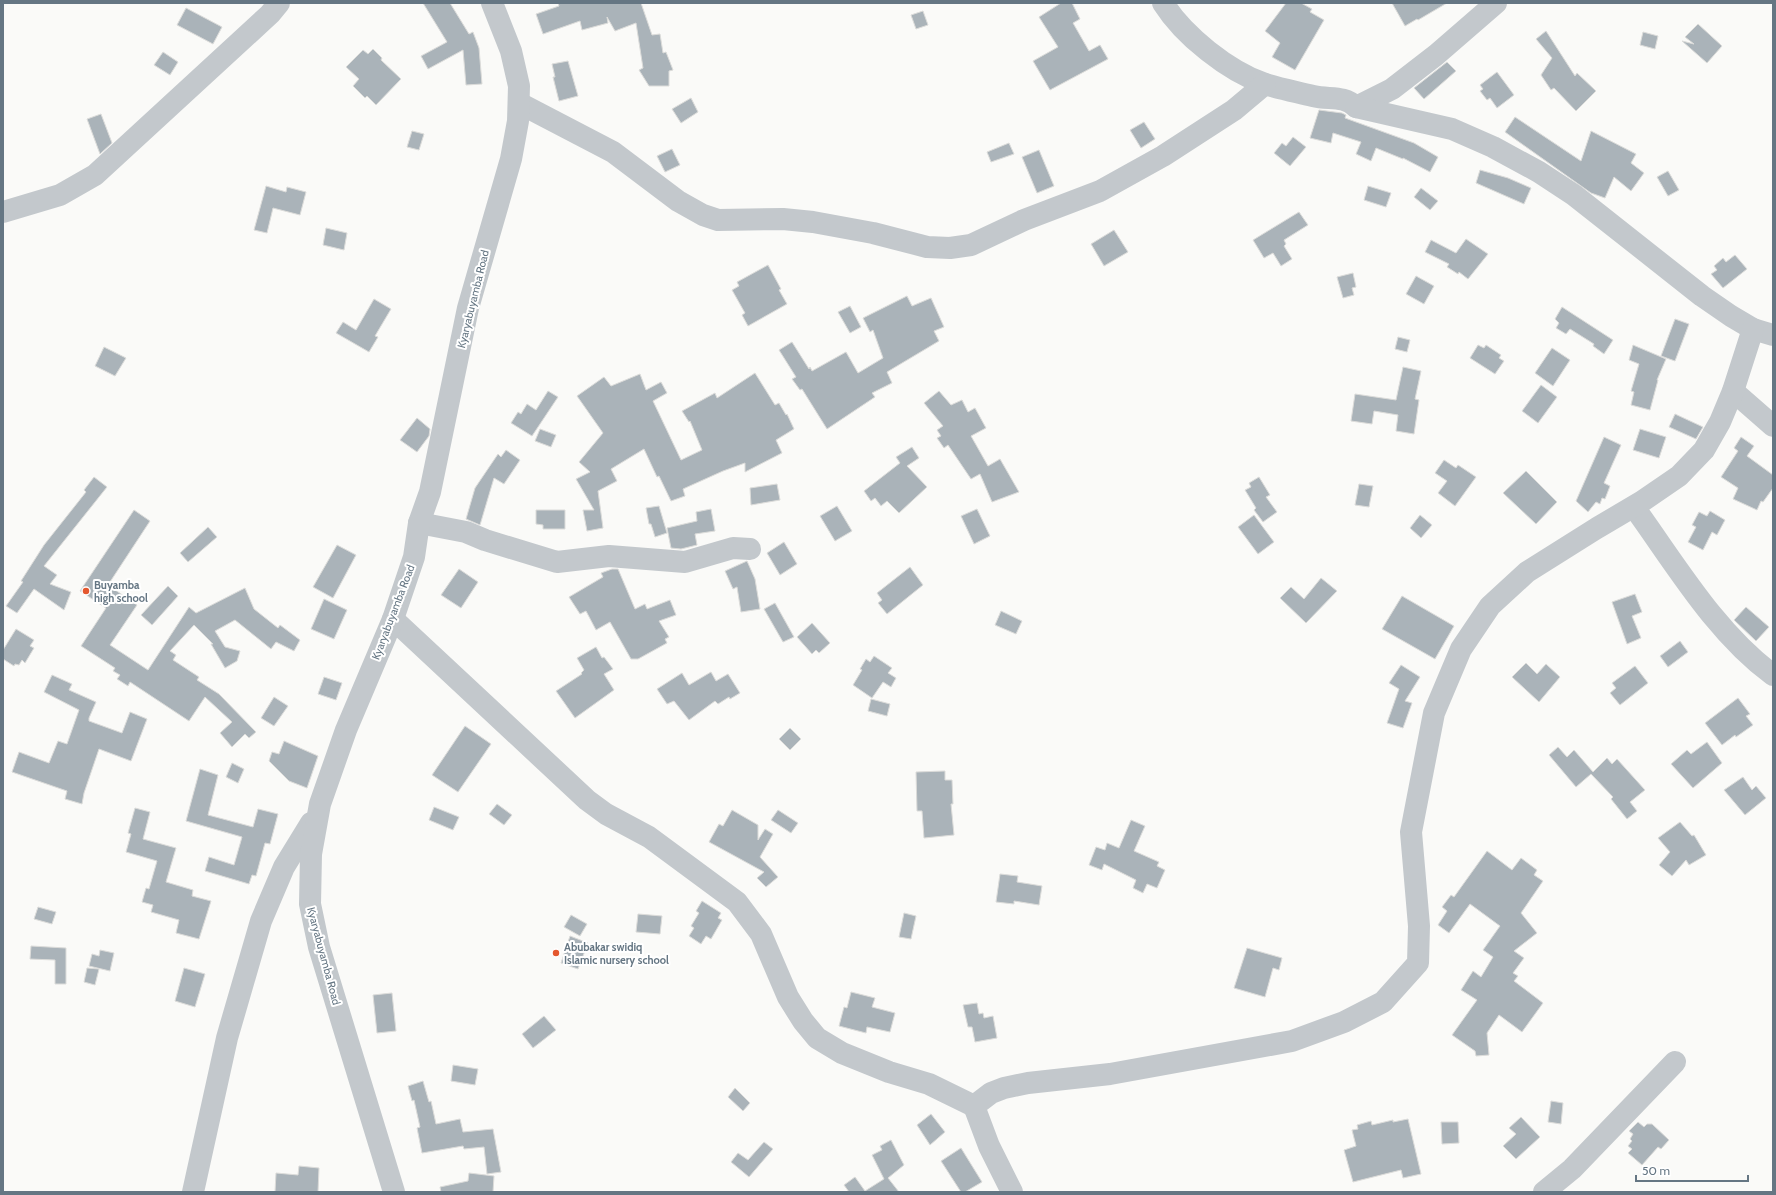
<svg xmlns="http://www.w3.org/2000/svg" width="1776" height="1195" viewBox="0 0 1776 1195" font-family="Cabin,sans-serif">
	<style>
		.building { fill: #aab3b9; stroke: #dcdcda }
		.lines { fill: none; stroke-linecap: round; stroke-linejoin: round }
		.minor { stroke: #c3c8cc; stroke-width: 22 }
		.poi-dot { fill: #e4572e; stroke: #fff; stroke-width: 1.5 }
		.labels { text-anchor: middle; dominant-baseline: central; stroke-width: 4; stroke-linejoin: round; paint-order: stroke }
		.street-label { font-size: 11px; fill: #657683; stroke: #fff }
		.poi-label { font-size: 11px; font-weight: bold; fill: #657683; stroke: #fff; text-anchor: start }
	</style>
	<rect width="100%" height="100%" fill="#fafaf8"/>
	<!-- building -->
	<g class="building">
		<path d="M423 3H450L469 34 473 32 479 48 482 84 466 85 463 50 428 69 421 56 447 42Z"/>
		<path d="M558 3H641L652 35 660 34 663 53 666 52 673 70 669 71V86H649L639 70 643 68 636 23 615 31 607 17 608 23 582 30 580 21 543 34 536 14 559 6Z"/>
		<path d="M1061 3H1072L1080 19 1073 23 1089 51 1100 45 1108 59 1050 90 1033 61 1058 47 1039 17Z"/>
		<path d="M1286 3H1301L1312 9 1310 12 1324 20 1295 70 1272 57 1280 43 1265 31Z"/>
		<path d="M1392 3H1447L1418 20 1417 19 1405 26Z"/>
		<path d="M186 8 222 27 213 44 177 25Z"/>
		<path d="M923 11 928 25 916 29 911 15Z"/>
		<path d="M1698 24 1722 46 1707 63 1682 41 1694 44 1685 37Z"/>
		<path d="M1546 31 1575 76 1577 73 1596 91 1576 111 1554 88 1551 90 1541 75 1552 58 1536 39Z"/>
		<path d="M1643 32 1658 36 1655 49 1640 45Z"/>
		<path d="M373 49 382 58 381 60 401 79 376 105 367 96 365 98 353 86 359 79 346 67 363 50 368 54Z"/>
		<path d="M163 52 178 62 170 75 154 65Z"/>
		<path d="M568 61 578 96 559 101 553 77H555L552 64Z"/>
		<path d="M1447 62 1456 71 1424 99 1414 88Z"/>
		<path d="M1497 72 1514 95 1497 108 1490 98 1487 100 1480 91 1483 89 1480 85Z"/>
		<path d="M691 98 698 112 681 123 672 109Z"/>
		<path d="M1319 110 1342 113 1346 115 1345 118 1414 143 1438 157 1430 172 1403 158V159L1376 148 1371 161 1356 154 1361 142 1333 133 1331 143 1310 138Z"/>
		<path d="M101 114 112 143 100 154 87 119Z"/>
		<path d="M1515 117 1581 161 1591 131 1636 154 1631 163 1644 173 1631 191 1614 177 1605 198 1591 193 1505 132Z"/>
		<path d="M1144 122 1155 139 1141 148 1130 130Z"/>
		<path d="M412 131 424 134 419 150 407 147Z"/>
		<path d="M1293 137 1306 147 1290 166 1274 153 1282 143 1286 146Z"/>
		<path d="M1009 143 1014 154 991 162 987 152Z"/>
		<path d="M672 149 680 165 665 172 657 156Z"/>
		<path d="M1039 150 1054 186 1037 193 1022 157Z"/>
		<path d="M1480 170 1508 178 1531 188 1524 204 1476 183Z"/>
		<path d="M1668 171 1679 190 1668 196 1657 177Z"/>
		<path d="M266 186 286 192 287 187 306 192 300 215 273 208 267 233 254 230Z"/>
		<path d="M1368 186 1391 193 1386 207 1364 200Z"/>
		<path d="M1421 188 1438 201 1430 210 1414 197Z"/>
		<path d="M1299 212 1308 225 1284 240 1286 244 1284 246 1292 259 1281 266 1273 253 1264 258 1253 240Z"/>
		<path d="M326 228 347 233 344 250 323 245Z"/>
		<path d="M1114 230 1128 252 1104 266 1091 244Z"/>
		<path d="M1466 239 1488 254 1468 279 1459 272 1458 274 1447 267 1449 264 1425 252 1431 240 1456 253Z"/>
		<path d="M1735 255 1747 269 1723 288 1711 274 1717 270 1714 266 1723 258 1726 262Z"/>
		<path d="M768 265 781 289 779 290 787 304 748 326 742 315 745 313 732 290 739 286 737 282Z"/>
		<path d="M1353 273 1356 287 1352 288 1354 295 1343 298 1337 277Z"/>
		<path d="M1416 276 1434 286 1424 304 1406 294Z"/>
		<path d="M907 296 912 306 931 298 944 327 934 331 939 341 887 372 892 383 872 393 875 397 827 429 802 389 800 390 792 379 796 377 779 350 792 342 809 369 810 367 812 371 846 352 858 373 883 358 873 330 870 332 863 318Z"/>
		<path d="M374 299 391 309 375 336 378 337 369 352 336 333 343 322 356 330Z"/>
		<path d="M850 306 861 327 850 333 838 312Z"/>
		<path d="M1562 307 1613 340 1604 354 1593 346 1594 344 1570 329 1566 334 1556 328 1559 323 1555 319Z"/>
		<path d="M1675 319 1689 324 1675 361 1661 356Z"/>
		<path d="M1398 337 1410 340 1407 352 1395 349Z"/>
		<path d="M1478 345 1484 348 1486 345 1501 355 1499 358 1504 361 1495 374 1470 358Z"/>
		<path d="M1633 345 1666 359 1657 380H1658L1650 410 1631 405 1634 392 1631 391 1639 364 1629 360Z"/>
		<path d="M104 347 126 358 115 376 95 366Z"/>
		<path d="M1552 348 1570 360 1553 386 1535 373Z"/>
		<path d="M1403 367 1421 371 1415 399 1419 400 1414 434 1396 431 1398 415 1374 411 1372 424 1351 421 1355 394 1396 400Z"/>
		<path d="M755 373 775 405 779 403 786 415 787 414 794 429 776 440 782 453 745 472V463L723 471 683 489 685 496 671 501 659 476 657 477 644 449 611 469 617 481 598 491 603 528 587 531 583 510H594L576 479 590 472 579 462 603 433 577 396 604 377 611 386 640 374 646 390 661 382 667 393 653 401 681 460 702 450 690 421 689 422 682 411 715 393 717 398Z"/>
		<path d="M1541 385 1557 397 1538 423 1522 411Z"/>
		<path d="M548 391 558 397 532 436 511 423 518 412 521 414 527 404 536 410Z"/>
		<path d="M939 391 951 405 962 400 968 412 975 408 986 428 971 436 988 466 1000 459 1019 492 992 502 980 474 971 479 948 445 944 448 937 438 941 436 937 430 943 426 924 403Z"/>
		<path d="M1675 414 1703 427 1696 439 1669 427Z"/>
		<path d="M417 418 430 429 429 436 417 452 400 440Z"/>
		<path d="M540 429 556 435 551 447 535 441Z"/>
		<path d="M1640 429 1666 437 1659 458 1633 450Z"/>
		<path d="M1604 437 1621 445 1604 483 1610 486 1605 499 1602 498 1600 504 1596 502 1588 512 1576 501Z"/>
		<path d="M1741 437 1754 446 1747 456 1773 475V488L1763 502 1761 501 1757 510 1733 499 1738 488 1721 477 1738 451 1734 448Z"/>
		<path d="M912 447 919 458 907 466 927 487 899 513 887 501 881 506 875 498 871 501 864 491 900 463 896 457Z"/>
		<path d="M506 450 520 460 504 484 494 478 480 525 466 519 475 488 498 454 501 457Z"/>
		<path d="M1444 460 1456 468 1458 465 1476 477 1455 506 1438 493 1447 481 1435 473Z"/>
		<path d="M1526 471 1557 502 1536 524 1503 493Z"/>
		<path d="M94 477 107 487 44 566 57 575 50 584 71 592 64 610 34 589 17 613 6 606 23 582 21 581 44 545 86 492 84 490Z"/>
		<path d="M1259 477 1270 495 1266 497 1277 512 1263 522 1254 510 1256 508 1245 490 1251 487 1249 483Z"/>
		<path d="M777 484 780 500 751 505 750 488Z"/>
		<path d="M1359 484 1373 486 1369 507 1355 505Z"/>
		<path d="M659 506 667 533 655 537 651 524H649L646 508Z"/>
		<path d="M837 506 852 531 835 541 820 516Z"/>
		<path d="M711 509 715 531 695 534 697 545 681 549 671 548 667 528 697 521 696 512Z"/>
		<path d="M977 509 990 536 974 544 961 516Z"/>
		<path d="M134 510 150 521 108 585 137 605 110 645 148 670 189 607 196 613 245 588 254 609 278 628 280 625 300 640 294 651 276 642 271 649 235 620 215 631 225 647 240 651 237 661 225 668 211 644H213L194 625 170 651 176 655 173 660 199 677 197 680 219 694 256 732 249 738 245 734 232 747 220 733 232 722 205 697 189 721 130 682 128 686 117 679 120 675 113 671 115 668 81 646 106 608 80 591Z"/>
		<path d="M536 510H565V529H543V525L536 524Z"/>
		<path d="M1710 511 1725 520 1717 535 1712 532 1703 550 1688 542 1696 527 1692 525 1699 512 1707 516Z"/>
		<path d="M1254 515 1274 542 1258 554 1238 527Z"/>
		<path d="M1420 515 1432 525 1421 538 1410 528Z"/>
		<path d="M208 527 217 537 188 562 180 553Z"/>
		<path d="M784 542 797 564 780 575 767 553Z"/>
		<path d="M337 545 356 555 333 598 313 587Z"/>
		<path d="M747 561 755 579 760 609 741 612 737 587 733 589 725 571Z"/>
		<path d="M910 567 923 585 887 614 878 603 882 600 877 593Z"/>
		<path d="M459 569 478 582 461 608 441 595Z"/>
		<path d="M612 569H618L635 609 645 604 647 609 670 600 676 615 659 621 669 637 665 639 667 643 638 659H631L610 622 596 630 586 611 580 614 569 597 603 577 601 573Z"/>
		<path d="M1321 578 1337 591 1306 623 1280 598 1291 587 1304 599Z"/>
		<path d="M168 586 178 596 152 625 141 615Z"/>
		<path d="M1635 594 1642 612 1632 616 1641 638 1627 644 1612 602Z"/>
		<path d="M1402 596 1454 626 1435 659 1382 629Z"/>
		<path d="M324 599 347 610 334 639 311 629Z"/>
		<path d="M775 603 794 637 783 642 764 609Z"/>
		<path d="M1746 607 1769 627 1756 641 1734 620Z"/>
		<path d="M1001 611 1022 621 1016 634 995 625Z"/>
		<path d="M812 623 830 643 819 653 816 650 812 654 797 637Z"/>
		<path d="M16 629 34 640 30 646 34 648 25 663 22 660 19 665 15 664 14 666 3 659V650Z"/>
		<path d="M1680 641 1688 652 1668 667 1660 656Z"/>
		<path d="M596 647 602 658 604 657 613 669 604 674 614 690 575 718 556 691 582 674 581 673 584 670 577 658Z"/>
		<path d="M874 656 892 668 888 673 896 678 891 687 883 682 872 698 853 685 862 670 860 669 866 659 870 662Z"/>
		<path d="M1526 663 1537 674 1546 664 1560 677 1539 702 1512 677Z"/>
		<path d="M1401 665 1420 677 1405 701 1412 703 1403 728 1387 723 1399 689 1389 683Z"/>
		<path d="M1635 666 1648 683 1620 705 1610 693 1616 688 1612 683Z"/>
		<path d="M711 672 716 681 728 674 740 693 730 699 729 697 718 704 715 701 689 720 674 701 667 704 657 689 682 673 689 685Z"/>
		<path d="M52 675 72 684 69 690 96 702 89 718V721L122 733 130 712 147 719 131 761 99 749 84 793 82 804 65 799 67 791 12 772 19 752 49 763 58 741 67 744 79 710 44 692Z"/>
		<path d="M324 677 342 683 336 700 318 694Z"/>
		<path d="M274 697 288 706 274 726 261 718Z"/>
		<path d="M1738 698 1750 714 1746 716 1753 725 1736 737 1735 735 1722 745 1705 723Z"/>
		<path d="M871 699 890 704 887 716 868 711Z"/>
		<path d="M465 726 491 744 458 792 432 775Z"/>
		<path d="M790 728 801 739 790 750 779 739Z"/>
		<path d="M284 741 318 756 307 788 289 781 269 761 272 752 279 754Z"/>
		<path d="M1707 742 1722 763 1693 788 1671 764 1687 750 1691 754Z"/>
		<path d="M1558 747 1567 757 1574 750 1593 772 1607 758 1612 764 1617 759 1645 790 1630 802 1637 811 1627 819 1611 799 1613 797 1591 774 1576 787 1549 755Z"/>
		<path d="M232 763 244 769 238 783 226 777Z"/>
		<path d="M200 769 218 775 208 815 253 827 258 809 278 814 270 844 265 843 256 876 252 875 249 884 205 871 209 857 234 865 242 837 186 821Z"/>
		<path d="M945 771V780H952L953 804H951L954 835 924 838 922 811H917L916 772Z"/>
		<path d="M1743 777 1752 790 1756 786 1766 798 1745 815 1724 790Z"/>
		<path d="M497 804 512 815 504 825 489 814Z"/>
		<path d="M434 807 459 817 453 830 429 820Z"/>
		<path d="M135 808 150 812 143 839 176 848 166 882 193 890 192 896 211 901 199 939 176 933 179 920 151 912 153 905 142 902 146 888 149 889 157 861 126 852 131 834 128 833Z"/>
		<path d="M732 810 758 825V840L765 829 773 834 760 857 778 877 766 887 757 878 764 872 709 842 719 824 723 826Z"/>
		<path d="M778 810 798 823 791 833 771 820Z"/>
		<path d="M1131 820 1145 826 1134 851 1159 862 1157 866 1165 870 1157 888 1147 884 1143 893 1133 888 1136 880 1104 864 1102 870 1089 865 1096 847 1105 850 1107 843 1119 848Z"/>
		<path d="M1680 822 1692 836 1694 835 1706 855 1689 865 1686 860 1672 876 1659 865 1670 852 1658 838Z"/>
		<path d="M1487 851 1512 870 1521 858 1537 870 1534 875 1543 881 1521 913 1537 933 1514 951 1524 958 1513 973 1518 976 1514 981 1543 1003 1522 1032 1499 1015 1487 1033 1489 1055 1476 1056 1475 1051 1452 1035 1477 1000 1461 990 1473 971 1481 977 1493 957 1483 950 1500 926 1470 904 1449 933 1438 925 1447 911 1442 907 1451 895 1454 897Z"/>
		<path d="M1000 874 1018 876 1017 882 1042 886 1039 905 1014 901V904L996 902Z"/>
		<path d="M702 901 721 913 718 918 722 920 711 939 706 936 701 944 689 936 694 928 691 926 699 913 696 911Z"/>
		<path d="M38 907 56 912 52 924 34 919Z"/>
		<path d="M904 913 916 916 911 939 899 937Z"/>
		<path d="M638 914 662 916 660 934 636 932Z"/>
		<path d="M571 915 587 924 580 936 564 927Z"/>
		<path d="M570 936 588 943 578 969 561 963Z"/>
		<path d="M31 946 66 948V984H55V960L30 959Z"/>
		<path d="M1247 948 1282 958 1279 970 1273 968 1265 997 1234 988Z"/>
		<path d="M100 950 114 953 110 971 89 966 92 954 99 956Z"/>
		<path d="M87 968 99 969 95 985 84 982Z"/>
		<path d="M184 968 205 974 195 1007 175 1001Z"/>
		<path d="M851 992 875 998 872 1007 895 1013 890 1032 867 1027 866 1033 839 1026 844 1007 847 1008Z"/>
		<path d="M392 993 396 1031 377 1033 373 995Z"/>
		<path d="M977 1003 979 1014 983 1013 984 1018 993 1016 997 1038 975 1042 972 1027H968L963 1005Z"/>
		<path d="M544 1016 556 1030 533 1048 522 1034Z"/>
		<path d="M453 1065 478 1069 475 1085 451 1081Z"/>
		<path d="M423 1081 429 1102 431 1101 436 1124 460 1119 463 1132 493 1129 501 1172 487 1174 484 1147 464 1149 463 1146 422 1153 417 1128 420 1127 414 1100 412 1101 408 1086Z"/>
		<path d="M735 1088 750 1103 743 1111 728 1097Z"/>
		<path d="M1551 1101 1563 1103 1561 1124 1548 1122Z"/>
		<path d="M931 1114 945 1132 930 1145 917 1125Z"/>
		<path d="M1521 1117 1540 1137 1516 1159 1503 1146 1516 1134 1509 1128Z"/>
		<path d="M1408 1119 1421 1174 1403 1178 1401 1170 1353 1182 1344 1150 1356 1146 1352 1130 1358 1129 1357 1125 1371 1121 1372 1125 1393 1120V1122Z"/>
		<path d="M1441 1122H1458L1459 1143 1442 1144Z"/>
		<path d="M1638 1122 1644 1127 1647 1124H1652L1669 1140 1661 1149 1658 1147 1642 1165 1628 1153 1632 1149 1628 1146 1632 1141 1630 1139 1633 1134 1629 1131Z"/>
		<path d="M891 1140 904 1165 888 1178 899 1192H849L844 1185 855 1177 865 1191 884 1179 872 1155 882 1150 880 1146Z"/>
		<path d="M764 1142 773 1149 749 1177 731 1162 738 1153 748 1160Z"/>
		<path d="M961 1148 982 1182 965 1192H961L941 1161Z"/>
		<path d="M299 1166 319 1168 318 1192H275L276 1173 298 1175Z"/>
		<path d="M469 1173 494 1176 493 1192H441L440 1187 468 1181Z"/>
	</g>
	<g class="lines">
		<!-- minor -->
		<g class="minor">
			<path d="M1163 3C1184 36 1228 71 1265 84 1281 89 1297 92 1313 96 1330 100 1343 95 1356 107L1392 89 1436 55 1496 3"/>
			<path d="M519 103 613 152 678 201 703 215 718 220 783 219 813 222 873 233 927 247 950 248 971 245 1024 220 1100 191 1163 156 1234 110 1265 84"/>
			<path d="M1356 107 1452 129 1493 147 1539 172 1574 195 1702 296 1731 316 1753 329 1773 335"/>
			<path d="M3 212 60 195 95 175 270 14 279 3"/>
			<path d="M1733 391 1773 426"/>
			<path d="M1634 507C1676 565 1715 632 1773 675"/>
			<path d="M419 523 466 532 485 540 557 562 609 556 685 562 733 548 750 549"/>
			<path d="M393 619 587 800 606 814 649 837 737 902 761 934 788 997 803 1021 817 1038 842 1053 889 1072 929 1084 974 1106"/>
			<path d="M193 1192 227 1038 261 921 284 867 311 823"/>
			<path d="M394 1192 319 947 310 904 311 854 320 804 346 730 393 619 414 557 419 523 430 492 468 308 511 159 518 121 519 86 511 51 492 3"/>
			<path d="M1012 1192 989 1146 974 1106 991 1093 1004 1088 1028 1083 1110 1074 1292 1041 1344 1022 1383 1002 1418 963 1419 926 1411 832 1434 713 1461 649 1490 606 1527 572 1597 528 1641 502 1679 476 1704 450 1720 422 1733 391 1753 329"/>
			<path d="M1544 1192 1572 1169 1675 1062"/>
		</g>
	</g>
	<!-- markers -->
	<g class="poi-dot">
		<circle cx="86" cy="591" r="4"/>
		<circle cx="556" cy="953" r="4"/>
	</g>
	<g class="labels">
		<!-- street labels -->
		<g class="street-label">
			<text transform="translate(473 299) rotate(-76)">Kyaryabuyamba Road</text>
			<text transform="translate(393 612) rotate(-69)">Kyaryabuyamba Road</text>
			<text transform="translate(324 956) rotate(75)">Kyaryabuyamba Road</text>
		</g>
		<!-- poi labels -->
		<g class="poi-label">
			<text x="94" y="585">Buyamba<tspan x="94" dy="13">high school</tspan></text>
			<text x="564" y="947">Abubakar swidiq<tspan x="564" dy="13">Islamic nursery school</tspan></text>
		</g>
	</g>
	<!-- border -->
	<rect width="1776" height="1195" fill="none" stroke="#657683" stroke-width="8"/>
	<!-- scale -->
	<path d="M1636 1175v6h112v-6" fill="none" stroke="#657683" stroke-width="2"/>
	<text x="1642" y="1175" font-size="12" fill="#657683" stroke="#ffffff" stroke-width="3" paint-order="stroke">50 m</text>
</svg>
